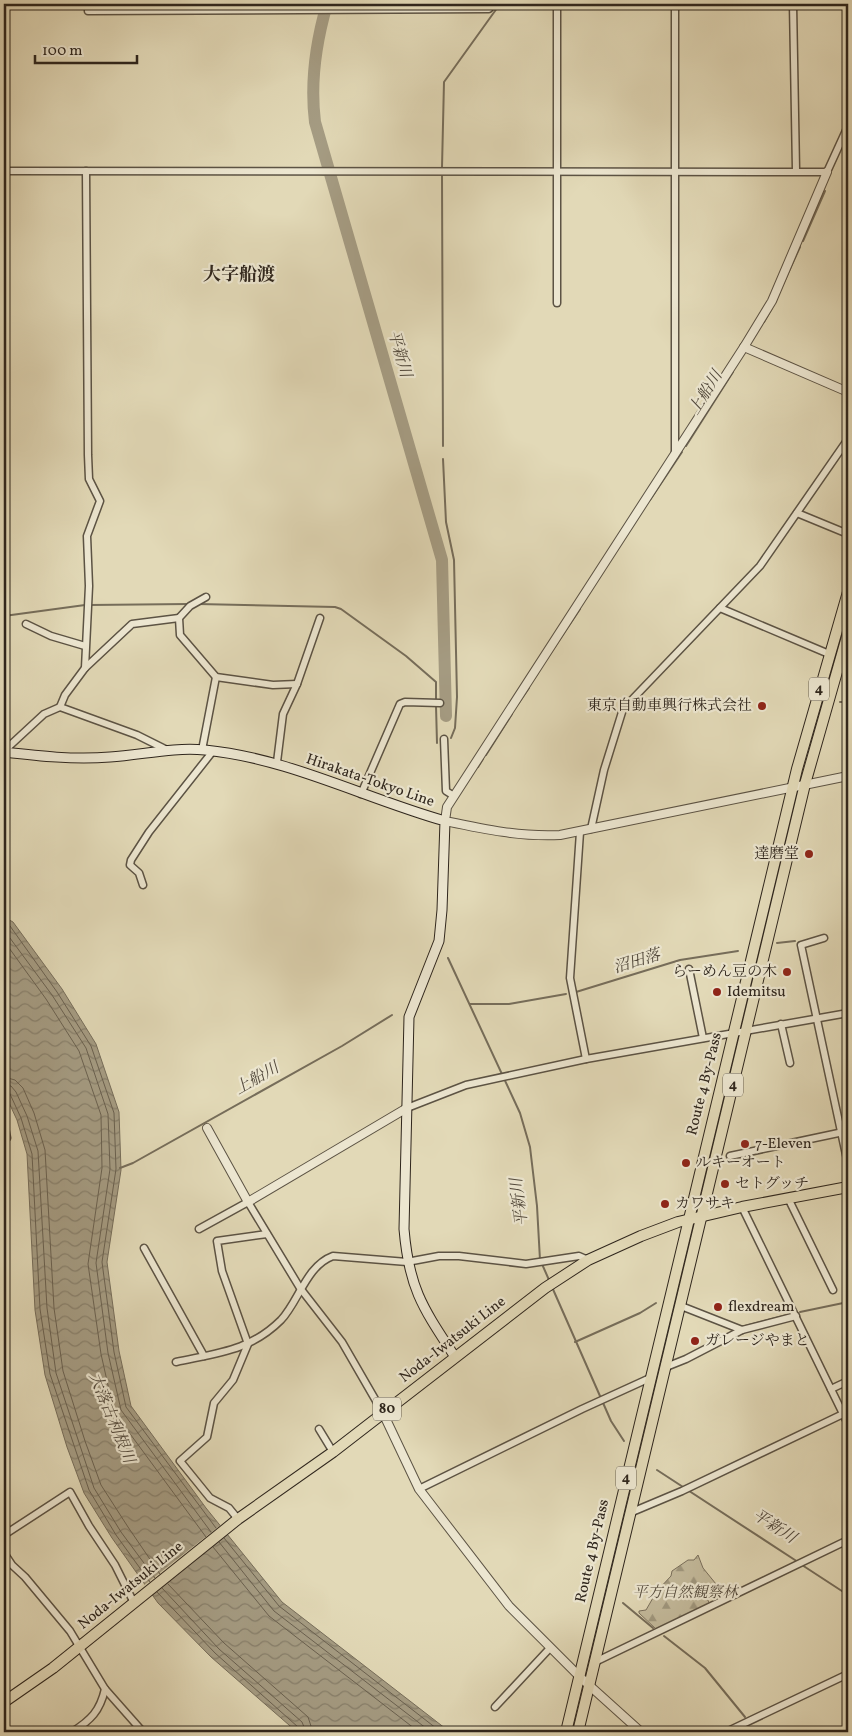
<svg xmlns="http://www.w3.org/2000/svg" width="852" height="1736" viewBox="0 0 852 1736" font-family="Vollkorn,'Noto Serif JP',serif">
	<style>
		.forest { fill: url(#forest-firs); stroke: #7a705d }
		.water { fill: url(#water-waves); stroke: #766d5a }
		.pier { fill: #e2d9b7 }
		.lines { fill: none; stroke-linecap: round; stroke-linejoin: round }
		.shore { stroke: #6a6150; stroke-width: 1 }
		.stream { stroke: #766d5a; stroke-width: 2 }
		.river { stroke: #a59c83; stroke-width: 12 }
		.minor-casing { stroke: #5c5344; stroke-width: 9 }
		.tertiary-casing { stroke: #5c5344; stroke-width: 10 }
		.secondary-casing { stroke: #2f261d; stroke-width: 11 }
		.primary-casing { stroke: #2f261d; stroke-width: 12 }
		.trunk-casing { stroke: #2f261d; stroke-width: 12 }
		.minor { stroke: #ece6d0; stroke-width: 6 }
		.tertiary { stroke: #ece6d0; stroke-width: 8 }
		.secondary { stroke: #ece6d0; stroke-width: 9 }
		.primary { stroke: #e2d9b7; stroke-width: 10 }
		.trunk { stroke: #e2d9b7; stroke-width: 10 }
		.poi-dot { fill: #8f2418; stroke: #ece6d0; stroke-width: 2 }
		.labels { text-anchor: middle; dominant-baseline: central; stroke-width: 4.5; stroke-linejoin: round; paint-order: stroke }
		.shield { fill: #ece6d0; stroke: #686053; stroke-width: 1 }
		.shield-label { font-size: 14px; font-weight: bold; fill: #2f261d }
		.poi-label { font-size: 15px; fill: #2f261d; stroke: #ece6d0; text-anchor: start }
		.street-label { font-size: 15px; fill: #2f261d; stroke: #ece6d0 }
		.park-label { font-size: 15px; font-style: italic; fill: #544b3d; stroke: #ece6d0 }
		.water-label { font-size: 16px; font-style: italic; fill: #52493c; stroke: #ece6d0 }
		.quarter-label { font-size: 18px; font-weight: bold; fill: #2f261d; stroke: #ece6d0 }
	</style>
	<defs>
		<pattern id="forest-firs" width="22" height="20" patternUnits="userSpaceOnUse" patternTransform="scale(1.25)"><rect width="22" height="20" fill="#c4bb9d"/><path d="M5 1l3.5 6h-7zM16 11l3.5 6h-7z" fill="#a0987f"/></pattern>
		<pattern id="water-waves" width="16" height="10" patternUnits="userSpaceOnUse" patternTransform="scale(1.25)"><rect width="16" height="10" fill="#a59c83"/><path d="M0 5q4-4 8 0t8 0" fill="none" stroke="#877f6b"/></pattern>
	</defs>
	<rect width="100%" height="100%" fill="#e2d9b7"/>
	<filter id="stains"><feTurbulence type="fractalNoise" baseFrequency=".004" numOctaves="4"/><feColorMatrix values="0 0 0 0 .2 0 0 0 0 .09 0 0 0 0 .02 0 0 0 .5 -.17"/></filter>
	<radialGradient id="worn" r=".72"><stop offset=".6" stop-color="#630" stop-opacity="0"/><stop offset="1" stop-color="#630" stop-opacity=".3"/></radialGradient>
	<!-- forest -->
	<path class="forest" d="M698 1555 703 1568 716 1584V1589L708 1592 706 1597 710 1604 656 1629 639 1613V1611L646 1610 657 1591 671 1576 672 1571 688 1560H694Z"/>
	<!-- water -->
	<path class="water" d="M4 917 13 922 62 989 96 1044 119 1112 121 1170 107 1262 119 1351 131 1406 206 1508 282 1602 450 1732H297L211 1657 158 1603 112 1538 84 1493 67 1447 45 1375 35 1310 27 1154 17 1120 4 1092Z"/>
	<!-- pier -->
	<path class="pier" d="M222 1524 228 1532 149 1594 143 1586Z"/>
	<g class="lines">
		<!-- shore -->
		<g class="shore">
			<path d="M4 923 10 926 57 992 91 1046 114 1113 116 1169 102 1262 114 1352 126 1407 216 1528"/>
			<path d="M4 930 52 995 86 1048 108 1114 110 1169 96 1263 108 1353 121 1410 211 1532"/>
			<path d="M4 941 46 999 79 1051 101 1115 102 1168 88 1264 101 1354 114 1412 206 1537"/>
			<path d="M4 1077 15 1080 23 1088 34 1113 45 1150 54 1308 63 1371 85 1441 101 1485 128 1527 160 1574"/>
			<path d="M4 1085 11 1086 16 1092 27 1116 38 1151 47 1308 56 1373 94 1488 121 1532 155 1578"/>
			<path d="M4 1091 10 1094 21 1118 32 1154 40 1309 50 1374 89 1490 116 1535 150 1582"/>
			<path d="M224 1538 279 1606 441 1732"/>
			<path d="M219 1542 274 1611 431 1732"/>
			<path d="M213 1547 269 1616 419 1732"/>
			<path d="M168 1584 224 1643 308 1717 313 1732"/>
			<path d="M162 1588 219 1649 302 1722 306 1732"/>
			<path d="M157 1592 215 1653 298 1727 300 1732"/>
		</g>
		<!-- stream -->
		<g class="stream">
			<path d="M442 167 444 82 500 4"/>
			<path d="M141 174H246"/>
			<path d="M319 174 331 175"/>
			<path d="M442 176 443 446"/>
			<path d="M803 241 825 191"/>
			<path d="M779 293 800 247"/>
			<path d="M764 322 772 308"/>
			<path d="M686 446 733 372"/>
			<path d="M443 459 446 522 454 560 457 697 455 728 451 738"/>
			<path d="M650 500 682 452"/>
			<path d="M198 604 335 607 341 609 406 656 436 682V701"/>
			<path d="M90 605 188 604"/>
			<path d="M4 616 85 605"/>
			<path d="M546 660 580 609"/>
			<path d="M531 683 538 673"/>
			<path d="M840 702H848"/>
			<path d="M518 704 529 688"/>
			<path d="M436 706 437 743"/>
			<path d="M486 755 512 714"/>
			<path d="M478 767 483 759"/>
			<path d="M777 943 795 941"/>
			<path d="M448 958 520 1113 530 1147 537 1206 540 1260"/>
			<path d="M576 992 680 960 738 951"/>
			<path d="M470 1004H509L566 994"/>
			<path d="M120 1168 133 1163 342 1046 392 1015"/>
			<path d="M542 1264 549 1280"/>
			<path d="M552 1287 611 1421 624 1441"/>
			<path d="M800 1312 848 1302"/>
			<path d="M741 1327 787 1315"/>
			<path d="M575 1342 640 1313 656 1303"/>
			<path d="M657 1470 798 1562"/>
			<path d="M802 1565 848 1595"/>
			<path d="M623 1603 653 1628"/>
			<path d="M664 1636 705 1668 745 1717"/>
			<path d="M752 1727 756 1732"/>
		</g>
		<!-- river -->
		<path class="river" d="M327 4C316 42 310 82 315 122L442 560 446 716"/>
		<defs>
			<g id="minor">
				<path d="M88 4V11L489 9 493 4"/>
				<path d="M793 4 796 170"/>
				<path d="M4 171 827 172 848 126"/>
				<path d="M557 303V4"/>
				<path d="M675 455V4"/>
				<path d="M797 513 848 534"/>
				<path d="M206 597 190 606 179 618 180 635 216 677 273 685 297 684"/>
				<path d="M720 608 829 654"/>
				<path d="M26 624 51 636 85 646"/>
				<path d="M85 668 132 624 179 618"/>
				<path d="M60 707 65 695 85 668 89 586 87 536 100 501 89 479 88 455 86 171"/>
				<path d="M444 739 446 791 454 796"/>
				<path d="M202 750 216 677"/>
				<path d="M4 751 44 714 60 707 137 735 167 750"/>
				<path d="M277 762 283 714 297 684 320 618"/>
				<path d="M361 794 400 704 405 702 440 703"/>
				<path d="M591 829 604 770 623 709 760 566 848 439"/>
				<path d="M580 832 570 978 586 1059"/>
				<path d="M143 885 139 873 130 865 131 860 149 832 213 751"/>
				<path d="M824 938 801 945 848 1164"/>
				<path d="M689 969 703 1038"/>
				<path d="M781 1024 790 1063"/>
				<path d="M407 1108 466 1085 586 1059 848 1013"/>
				<path d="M4 1122 7 1138"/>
				<path d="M730 1156 848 1131"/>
				<path d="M788 1198 833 1290"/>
				<path d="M742 1207 848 1424"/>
				<path d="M199 1229 248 1202 300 1288 342 1342 383 1413"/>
				<path d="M144 1248 204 1356"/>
				<path d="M681 1306 742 1330"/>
				<path d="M176 1362C217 1353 250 1351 281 1320 299 1301 306 1266 333 1256L407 1262 439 1256H459L526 1264 579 1256 588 1260"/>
				<path d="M666 1367 686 1359 742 1330 796 1316"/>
				<path d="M831 1389 848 1381"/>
				<path d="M319 1429 333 1452"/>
				<path d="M419 1489 582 1409 650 1378"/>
				<path d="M632 1512 682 1491 843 1414"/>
				<path d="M238 1519 229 1508 210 1498 180 1461 207 1437 214 1403 233 1380 248 1344 222 1271 217 1241 267 1234"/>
				<path d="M4 1535 70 1492 89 1526 115 1565 134 1603"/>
				<path d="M4 1553 12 1565 25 1577 70 1631 105 1689 143 1732"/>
				<path d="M595 1662 848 1540"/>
				<path d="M495 1707 550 1648"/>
				<path d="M72 1732C91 1720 100 1711 105 1689"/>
				<path d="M726 1732 848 1674"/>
			</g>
			<g id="tertiary">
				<path d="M827 172 772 301 744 347 447 807 445 821C483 829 520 837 560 835L848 776"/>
				<path d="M744 347 848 392"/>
				<path d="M207 1128 248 1202 407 1108"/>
				<path d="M383 1413 419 1489 509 1606 580 1677 641 1732"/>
			</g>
			<path id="secondary" d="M4 752C39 756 74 760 110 757 142 755 172 747 205 750 288 758 364 798 445 821L442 910 439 941 409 1017 404 1229C409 1289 423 1308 455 1357"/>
			<path id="primary" d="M4 1702 53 1668 238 1519 333 1452 545 1288 588 1260 641 1236 678 1222 742 1207 848 1187"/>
			<g id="trunk">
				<path d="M566 1732 797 769 848 592"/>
				<path d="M578 1732 805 784 848 633"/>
			</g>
		</defs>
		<!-- minor casing -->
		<use href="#minor" class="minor-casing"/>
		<!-- tertiary casing -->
		<use href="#tertiary" class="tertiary-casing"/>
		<!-- secondary casing -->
		<use href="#secondary" class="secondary-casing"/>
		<!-- primary casing -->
		<use href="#primary" class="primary-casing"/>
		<!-- trunk casing -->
		<use href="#trunk" class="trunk-casing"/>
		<!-- minor -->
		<use href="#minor" class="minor"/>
		<!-- tertiary -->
		<use href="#tertiary" class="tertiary"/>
		<!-- secondary -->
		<use href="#secondary" class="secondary"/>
		<!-- primary -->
		<use href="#primary" class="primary"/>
		<!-- trunk -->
		<use href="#trunk" class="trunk"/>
	</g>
	<!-- markers -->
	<g class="poi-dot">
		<circle cx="762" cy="706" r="5"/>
		<circle cx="809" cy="854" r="5"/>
		<circle cx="787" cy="972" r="5"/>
		<circle cx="717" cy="992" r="5"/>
		<circle cx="745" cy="1144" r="5"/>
		<circle cx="686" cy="1163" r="5"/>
		<circle cx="725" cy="1184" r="5"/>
		<circle cx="665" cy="1204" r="5"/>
		<circle cx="718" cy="1307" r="5"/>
		<circle cx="695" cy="1341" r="5"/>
	</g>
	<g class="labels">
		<!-- shield labels -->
		<g class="shield">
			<rect x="809" y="677.5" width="20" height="23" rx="4"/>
			<rect x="723" y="1073.5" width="20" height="23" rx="4"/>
			<rect x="373" y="1397.5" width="28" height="23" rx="4"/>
			<rect x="616" y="1466.5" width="20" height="23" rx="4"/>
		</g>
		<g class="shield-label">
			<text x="819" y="689">4</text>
			<text x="733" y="1085">4</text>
			<text x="387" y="1409">80</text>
			<text x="626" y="1478">4</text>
		</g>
		<!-- poi labels -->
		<g class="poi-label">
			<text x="752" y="706" text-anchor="end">東京自動車興行株式会社</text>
			<text x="799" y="854" text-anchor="end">達磨堂</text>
			<text x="777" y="972" text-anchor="end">らーめん豆の木</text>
			<text x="727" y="992">Idemitsu</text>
			<text x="755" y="1144">7-Eleven</text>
			<text x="696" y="1163">ルキーオート</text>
			<text x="735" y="1184">セトグッチ</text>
			<text x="675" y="1204">カワサキ</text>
			<text x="728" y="1307">flexdream</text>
			<text x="705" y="1341">ガレージやまと</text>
		</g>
		<!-- street labels -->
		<g class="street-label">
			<text transform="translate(370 781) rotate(19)">Hirakata-Tokyo Line</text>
			<text transform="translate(705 1084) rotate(-76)">Route 4 By-Pass</text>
			<text transform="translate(453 1340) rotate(-38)">Noda-Iwatsuki Line</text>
			<text transform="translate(593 1551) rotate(-77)">Route 4 By-Pass</text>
			<text transform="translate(131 1586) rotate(-39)">Noda-Iwatsuki Line</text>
		</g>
		<!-- park labels -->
		<g class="park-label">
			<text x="685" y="1593">平方自然観察林</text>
		</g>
		<!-- water labels -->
		<g class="water-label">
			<text transform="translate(399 354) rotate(74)">平新川</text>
			<text transform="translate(706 393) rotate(-58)">上船川</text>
			<text transform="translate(637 962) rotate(-17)">沼田落</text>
			<text transform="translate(257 1079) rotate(-30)">上船川</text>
			<text transform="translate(520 1202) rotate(-97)">平新川</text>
			<text transform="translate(111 1418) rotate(68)">大落古利根川</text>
			<text transform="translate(774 1527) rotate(33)">平新川</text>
		</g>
		<!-- quarter labels -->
		<g class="quarter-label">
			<text x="239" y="275">大字船渡</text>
		</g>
	</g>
	<!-- margin -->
	<rect width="852" height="1736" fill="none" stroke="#e2d9b7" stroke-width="20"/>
	<rect x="5" y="5" width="842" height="1726" fill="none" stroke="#2f261d" stroke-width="2.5"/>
	<rect x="10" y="10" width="832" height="1716" fill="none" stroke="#2f261d"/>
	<!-- scale -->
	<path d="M35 55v8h102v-8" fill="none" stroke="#2f261d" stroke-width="2.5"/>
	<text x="42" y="55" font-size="15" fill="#2f261d" stroke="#ece6d0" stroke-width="4" paint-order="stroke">100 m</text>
	<rect width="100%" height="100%" filter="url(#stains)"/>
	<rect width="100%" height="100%" fill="url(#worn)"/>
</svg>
